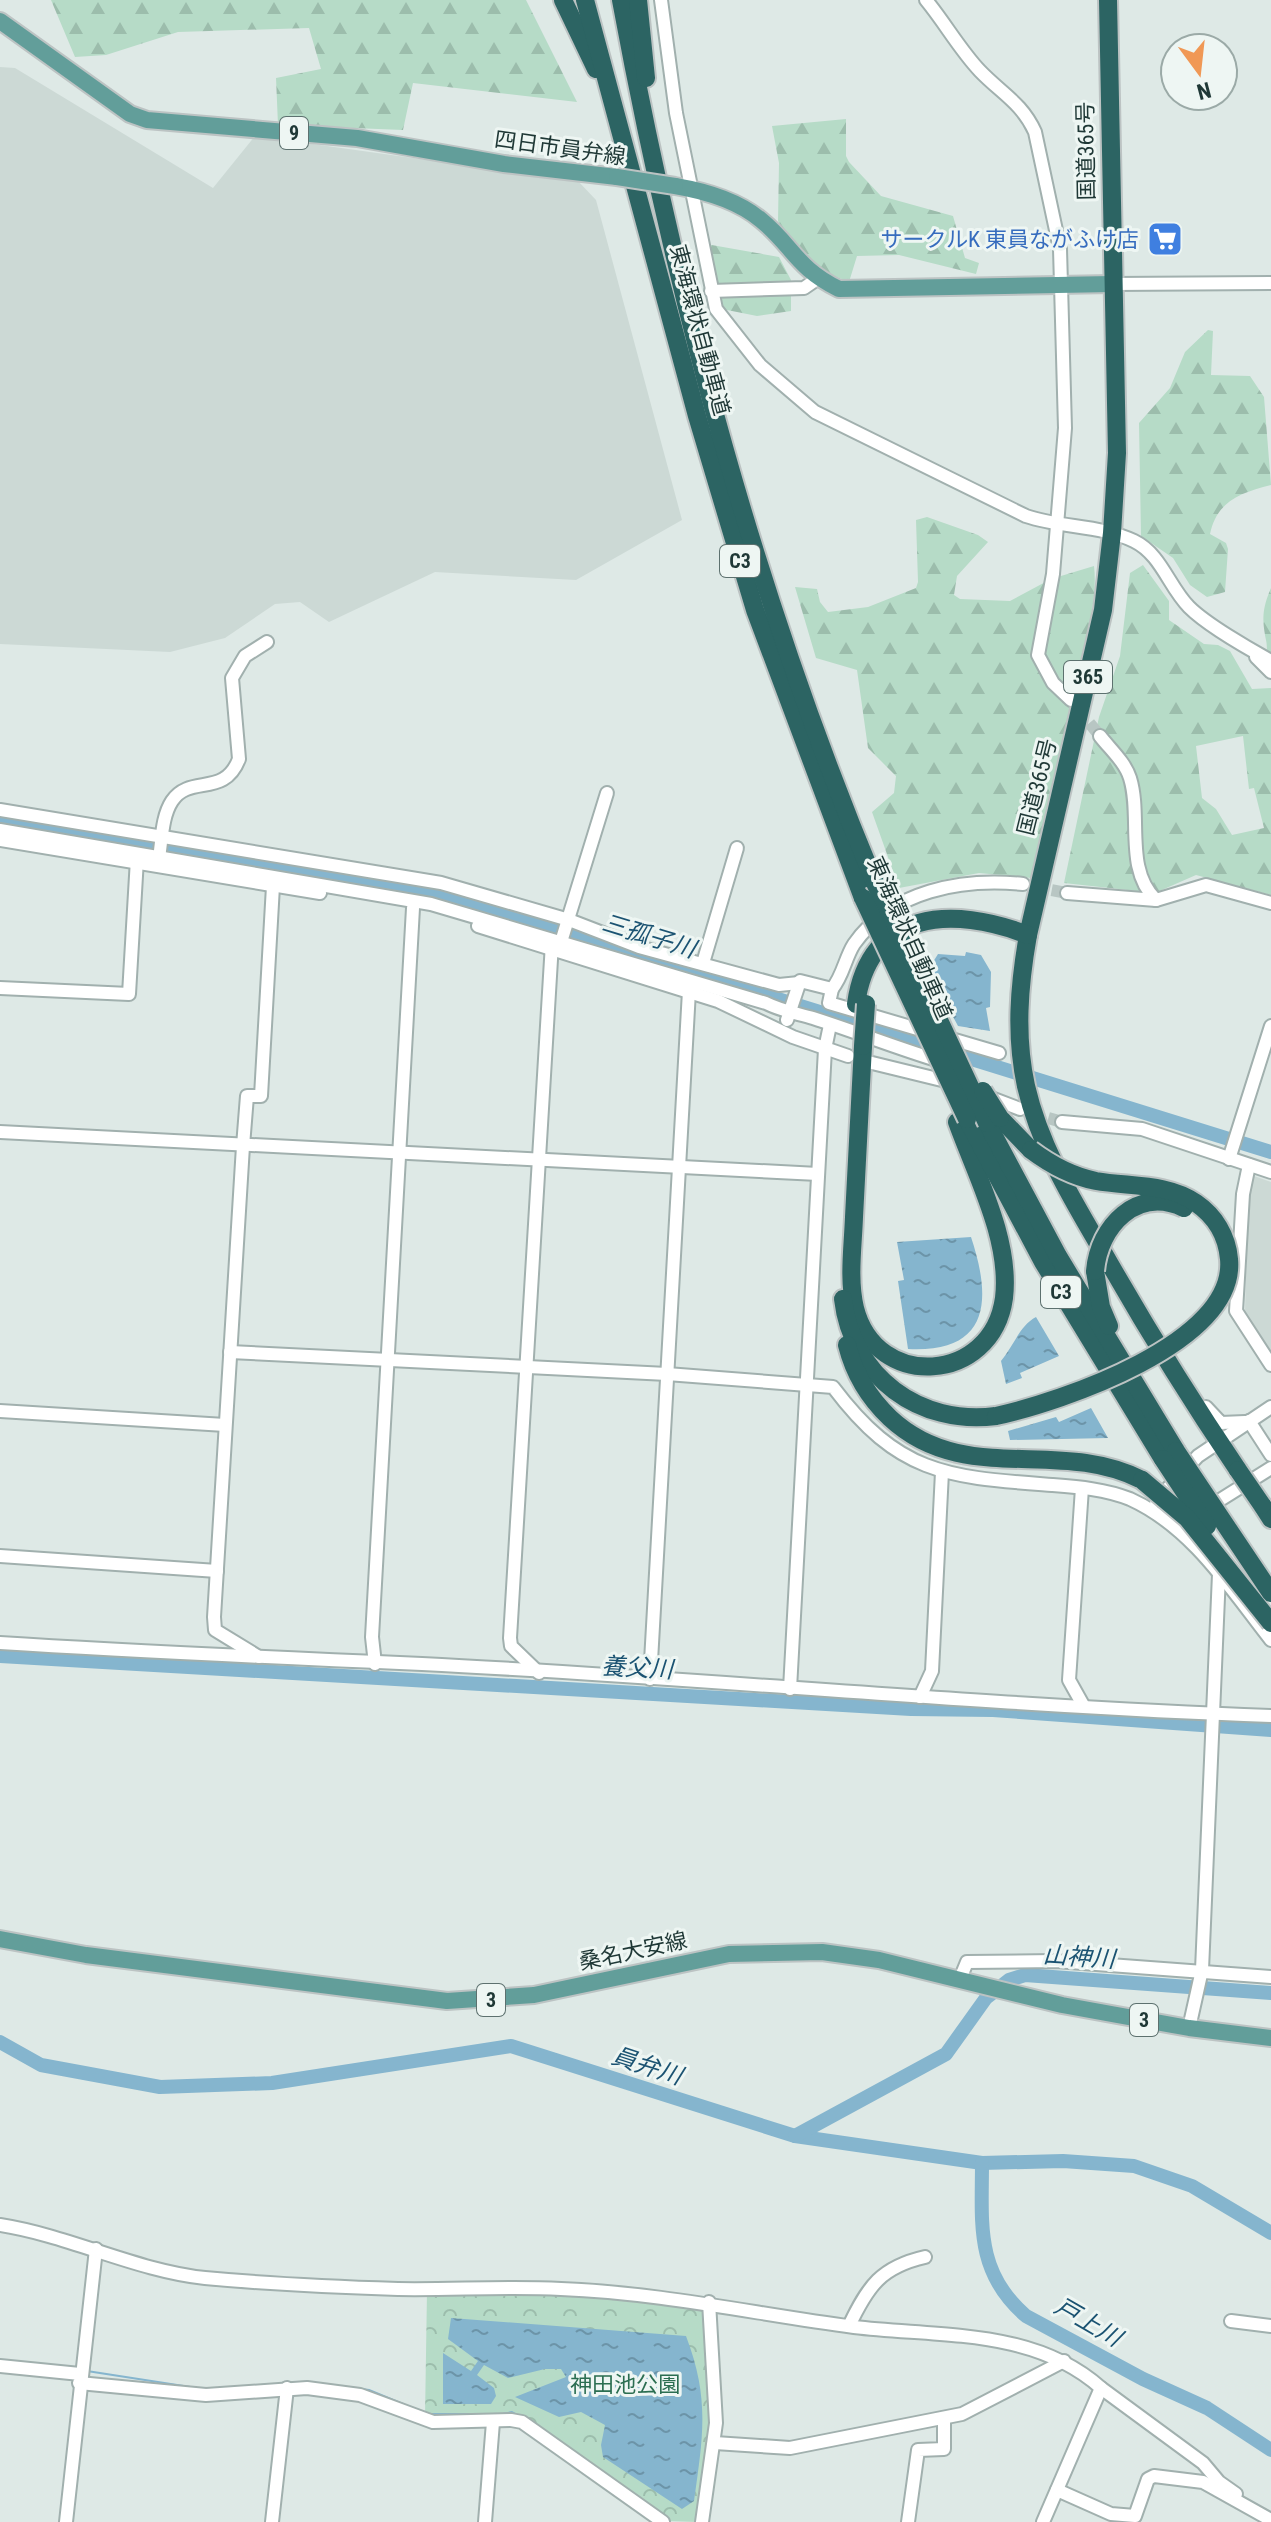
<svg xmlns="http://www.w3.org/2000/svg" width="1271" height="2522" viewBox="0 0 1271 2522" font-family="'Roboto Condensed','Noto Sans JP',sans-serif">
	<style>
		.built { fill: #ccd9d5 }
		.forest { fill: url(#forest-firs); fill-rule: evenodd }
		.park { fill: url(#park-crowns) }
		.water { fill: url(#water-ripples) }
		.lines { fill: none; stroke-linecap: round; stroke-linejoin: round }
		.stream { stroke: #85b5ce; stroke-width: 2 }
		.river { stroke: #85b5ce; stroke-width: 14 }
		.minor-tunnel { stroke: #b8c6c3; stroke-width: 12; stroke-dasharray: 12 6; stroke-linecap: butt }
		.minor-casing { stroke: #a1b0ae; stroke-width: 16 }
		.major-casing { stroke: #bcc3c3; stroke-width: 20 }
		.highway-casing { stroke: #bcc3c3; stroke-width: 22 }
		.minor { stroke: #fff; stroke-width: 12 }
		.major { stroke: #629e9a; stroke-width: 16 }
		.highway { stroke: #2c6463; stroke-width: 18 }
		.major-bridge-casing { stroke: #bcc3c3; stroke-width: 20; stroke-linecap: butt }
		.highway-bridge-casing { stroke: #bcc3c3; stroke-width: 22; stroke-linecap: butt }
		.major-bridge { stroke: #629e9a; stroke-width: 16 }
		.highway-bridge { stroke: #2c6463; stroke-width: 18 }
		.labels { text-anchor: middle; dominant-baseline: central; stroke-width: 6; stroke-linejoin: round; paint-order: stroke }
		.shield { fill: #eef6f3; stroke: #5d716f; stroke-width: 2 }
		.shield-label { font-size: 20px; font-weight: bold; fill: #1f3836 }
		.street-label { font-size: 22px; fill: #1f3836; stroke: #eef6f3 }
		.shop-label { font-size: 22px; fill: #366cbe; stroke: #eef6f3; text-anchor: end }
		.park-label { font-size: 22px; fill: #2b6e51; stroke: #eef6f3 }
		.water-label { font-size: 24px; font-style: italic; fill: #1b5372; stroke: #eef6f3 }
	</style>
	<defs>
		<pattern id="forest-firs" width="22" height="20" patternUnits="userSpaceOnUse" patternTransform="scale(2)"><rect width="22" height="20" fill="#b6dbc7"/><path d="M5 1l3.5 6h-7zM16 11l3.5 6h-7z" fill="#9cbdac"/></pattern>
		<pattern id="park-crowns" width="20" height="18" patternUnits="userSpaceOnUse" patternTransform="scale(2)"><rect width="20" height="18" fill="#b6dbc7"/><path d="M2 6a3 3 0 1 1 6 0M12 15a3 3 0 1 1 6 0" fill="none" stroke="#9cbdac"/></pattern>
		<pattern id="water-ripples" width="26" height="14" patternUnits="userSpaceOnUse" patternTransform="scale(2)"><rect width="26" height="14" fill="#85b5ce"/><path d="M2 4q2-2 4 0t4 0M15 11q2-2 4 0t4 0" fill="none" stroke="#6c94a8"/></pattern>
	</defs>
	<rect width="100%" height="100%" fill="#dee9e6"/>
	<!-- built -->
	<g class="built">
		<path d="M0 67 15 68 213 188 255 136 578 181 596 200 682 520 576 580 435 572 329 622 300 602 275 604 225 638 170 652 0 644Z"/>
		<path d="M1254 1176 1271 1182V1353L1245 1312 1248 1195Z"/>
	</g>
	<!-- forest -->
	<g class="forest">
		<path d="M51 0H526L577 102 413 83 403 130 278 125 276 78 321 69 309 28 178 32 106 55 75 57Z"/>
		<path d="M846 119V156L849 162 881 196 953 216 965 258 979 263 976 274 899 255 857 256 849 282 805 264 792 249 778 221 779 163 772 126Z"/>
		<path d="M706 244 779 257 791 280V311L757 316 722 309Z"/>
		<path d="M1208 330 1213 331 1211 375 1250 376 1264 397 1271 485C1240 493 1217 501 1210 534L1226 543 1228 549 1225 592 1207 597 1190 585 1173 558 1141 536 1139 423 1170 388 1185 352Z"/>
		<path d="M927 517 978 535 988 542 957 576 954 595 960 599 1010 601 1051 579 1094 566C1097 591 1091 614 1087 639 1075 720 1049 798 1031 878L979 873 899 888 872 812 894 793 896 776 868 748 857 670 816 658 795 587 817 589 820 602 828 612 868 607 916 588 918 582 916 520Z"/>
		<path d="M1143 565 1169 601V620L1204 644 1218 645 1230 651 1252 689 1271 688V895L1196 875 1155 893 1064 883 1099 717 1120 656 1130 573ZM1243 736 1249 789 1254 788 1264 828 1232 835 1216 809 1202 798 1196 746Z"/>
		<path d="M1271 588V659C1265 652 1268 649 1266 640 1262 619 1262 609 1271 588Z"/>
	</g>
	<!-- park -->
	<path class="park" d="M427 2291 613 2295 708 2304 714 2423 697 2522 668 2521 512 2414 501 2417H425Z"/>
	<!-- water -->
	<g class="water">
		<path d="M966 952 981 955 991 972 990 1007 986 1008 990 1031 958 1026 928 970 938 954 965 956Z"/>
		<path d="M971 1237C992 1300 990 1353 908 1349L898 1281 904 1280 897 1242Z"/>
		<path d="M1036 1317 1059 1356 1020 1373 1022 1378 1006 1384 1001 1361C1013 1347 1020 1325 1036 1317Z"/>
		<path d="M1091 1408 1108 1438 1010 1440 1008 1431 1056 1417 1059 1422Z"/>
		<path d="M451 2318 686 2336C710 2399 703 2436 694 2501L682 2509 603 2457 601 2445 605 2425 581 2412 559 2417 515 2397 566 2377 561 2369H545L508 2378 484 2365 477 2375 494 2388 496 2396 491 2404H443V2353L471 2371 478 2361 448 2339Z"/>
	</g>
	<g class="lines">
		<!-- stream -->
		<g class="stream">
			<path d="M0 2360 38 2364"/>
			<path d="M87 2371 203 2389"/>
			<path d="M281 2384 306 2382"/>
			<path d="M332 2385 369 2390 403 2404"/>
			<path d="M427 2414H493"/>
			<path d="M503 2414 512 2412 519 2416"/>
		</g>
		<!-- river -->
		<g class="river">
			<path d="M0 820 446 896 1271 1152"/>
			<path d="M0 1656 911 1709 993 1710 1271 1730"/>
			<path d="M0 2042 41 2065 160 2087 272 2083 511 2046 795 2136 982 2163 1063 2161 1134 2166 1192 2186 1271 2233"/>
			<path d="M795 2136 946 2054 986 1998 1009 1980 1025 1975 1271 1993"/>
			<path d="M982 2163C982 2224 975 2272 1026 2316L1143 2379 1207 2408 1271 2450"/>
		</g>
		<!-- minor-tunnel -->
		<g class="minor-tunnel">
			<path d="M1078 709 1100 736"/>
			<path d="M1034 887 1067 893"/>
			<path d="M1031 1113 1062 1122"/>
		</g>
		<defs>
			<g id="minor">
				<path d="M661 0 676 113 716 309 760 365 815 412 1026 516C1061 528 1101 525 1134 541 1161 554 1169 587 1189 607 1206 624 1249 649 1271 661"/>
				<path d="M926 0C945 23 960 50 980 71 1001 93 1022 103 1035 132L1060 249 1065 428 1053 574 1038 655 1053 683 1071 700"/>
				<path d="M1112 284 1271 283"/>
				<path d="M711 291 804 288 817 279"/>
				<path d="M1256 657 1271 672"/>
				<path d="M1100 736C1110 749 1125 762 1130 778 1142 817 1124 869 1156 900"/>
				<path d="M0 810 441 883 569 920 639 947 779 985 799 983"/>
				<path d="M0 830 431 904 766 1003C782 1011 796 1013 813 1018 857 1032 899 1049 943 1062"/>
				<path d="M0 840 320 893"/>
				<path d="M159 858C162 839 162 816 172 801 190 774 224 798 239 759L232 678 245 656 267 642"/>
				<path d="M1067 893 1156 900 1206 885 1271 903"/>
				<path d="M478 926 718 1001 793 1037 848 1056"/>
				<path d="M561 942 607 793"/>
				<path d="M703 963 737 848"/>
				<path d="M0 988 129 994 137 859"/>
				<path d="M832 989 829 1003 999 1053"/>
				<path d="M787 1020 800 981 832 989C843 976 845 958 854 944 892 890 962 878 1023 884"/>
				<path d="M868 1062 954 1083"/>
				<path d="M986 1096 1020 1109"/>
				<path d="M1062 1122 1142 1129 1271 1172"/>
				<path d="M0 1132 818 1174"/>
				<path d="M1229 1159 1271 1026"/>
				<path d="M1249 1165 1243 1194 1236 1311 1271 1365"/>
				<path d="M230 1352 667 1374 833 1387C900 1476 949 1477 1052 1485 1078 1487 1105 1489 1130 1499 1192 1527 1230 1588 1271 1640"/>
				<path d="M1206 1407 1221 1423 1245 1422"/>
				<path d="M0 1411 225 1425"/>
				<path d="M1249 1421 1271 1455"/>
				<path d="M1082 1488 1069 1680 1083 1705"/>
				<path d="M1156 1501 1198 1456 1271 1407"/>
				<path d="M1209 1511 1220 1500 1271 1468"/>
				<path d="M0 1556 217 1571"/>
				<path d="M0 1643C141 1652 281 1658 422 1664 705 1678 988 1706 1271 1716"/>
				<path d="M259 1657 215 1630 214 1617 243 1146 247 1096H261L273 886"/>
				<path d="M375 1664 372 1637 413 908"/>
				<path d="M539 1673 511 1646 510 1638 552 943"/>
				<path d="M650 1679 689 991"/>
				<path d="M790 1689 825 1049 830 1025"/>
				<path d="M920 1697 932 1671 942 1472"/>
				<path d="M960 1979 967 1962 1056 1961 1271 1977"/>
				<path d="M1189 2028 1202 1970 1219 1574"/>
				<path d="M0 2225C70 2236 137 2271 205 2278 269 2284 334 2287 398 2289 452 2290 506 2286 561 2289 662 2293 755 2314 854 2327 939 2337 1034 2328 1101 2388L1043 2522"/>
				<path d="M1231 2321 1271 2326"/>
				<path d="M849 2326C868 2286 881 2267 925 2257"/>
				<path d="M0 2366 80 2374"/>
				<path d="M79 2383 206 2395 307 2388 360 2395 433 2422 511 2420 522 2422 663 2522"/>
				<path d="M1101 2388 1203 2463 1219 2482 1236 2494"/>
				<path d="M715 2443 790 2448 962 2414 1064 2361"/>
				<path d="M1057 2490 1111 2514 1135 2516 1148 2479 1154 2476 1203 2482 1271 2520"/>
				<path d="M66 2522 96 2249"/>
				<path d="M272 2522 287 2388"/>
				<path d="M485 2522 493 2422"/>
				<path d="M702 2522 716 2423 709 2302"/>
				<path d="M908 2522 918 2450 944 2449V2418"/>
			</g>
			<g id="major">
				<path d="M0 21 130 114 147 120 357 138 504 164 617 177"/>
				<path d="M675 186C705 191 737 200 761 220 793 246 796 268 839 289L1112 284"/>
				<path d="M0 1939 86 1955 447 2001 534 1995 729 1954 822 1952 879 1960 1062 2005 1189 2028 1271 2038"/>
			</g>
			<g id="highway">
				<path d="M563 0 596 69"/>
				<path d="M585 0 697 416 755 610 863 898"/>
				<path d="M621 0C677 303 756 598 875 883"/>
				<path d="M638 0 646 78"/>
				<path d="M1108 0 1117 453 1112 533 1103 610 1028 935C1019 986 1015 1035 1026 1086 1040 1147 1072 1199 1103 1252 1145 1326 1190 1399 1238 1470"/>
				<path d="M856 1004C869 909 953 906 1028 935"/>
				<path d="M863 1046C860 1103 857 1160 854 1217 853 1246 848 1279 855 1308 876 1391 992 1384 1004 1298 1011 1240 976 1175 957 1122"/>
				<path d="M1000 1118 1031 1150"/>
				<path d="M967 1119 1043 1262 1163 1459"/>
				<path d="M987 1123 1058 1256 1176 1451"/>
				<path d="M1095 1271 1101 1307 1109 1326"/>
				<path d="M843 1299C852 1377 920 1426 996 1416"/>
				<path d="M847 1345C854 1373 869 1398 890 1418 964 1487 1058 1437 1142 1480"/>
				<path d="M1262 1505 1271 1519"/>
			</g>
		</defs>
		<!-- minor casing -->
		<use href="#minor" class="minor-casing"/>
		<!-- major casing -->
		<use href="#major" class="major-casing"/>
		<!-- highway casing -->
		<use href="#highway" class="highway-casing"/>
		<!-- minor -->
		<use href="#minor" class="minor"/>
		<!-- major -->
		<use href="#major" class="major"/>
		<!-- highway -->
		<use href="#highway" class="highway"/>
		<defs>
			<path id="major-bridge" d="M617 177 675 186"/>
			<g id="highway-bridge">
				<path d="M875 883 987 1123"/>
				<path d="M863 898 967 1119"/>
				<path d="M863 1046 866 1004"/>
				<path d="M983 1091 1000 1118"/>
				<path d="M1095 1271C1099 1226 1137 1186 1184 1208"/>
				<path d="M996 1416C1060 1402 1237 1343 1229 1259 1227 1236 1215 1216 1196 1203 1167 1183 1130 1187 1096 1181 1071 1176 1051 1165 1031 1150"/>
				<path d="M1176 1451 1271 1593"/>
				<path d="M1163 1459 1207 1526"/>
				<path d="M1238 1470 1262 1505"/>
				<path d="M1142 1480 1187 1518 1271 1623"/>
			</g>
		</defs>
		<!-- major-bridge casing -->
		<use href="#major-bridge" class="major-bridge-casing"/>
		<!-- highway-bridge casing -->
		<use href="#highway-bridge" class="highway-bridge-casing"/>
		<!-- major-bridge -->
		<use href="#major-bridge" class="major-bridge"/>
		<!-- highway-bridge -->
		<use href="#highway-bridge" class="highway-bridge"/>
	</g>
	<!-- icons -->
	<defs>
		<symbol id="supermarket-square" viewBox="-11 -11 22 22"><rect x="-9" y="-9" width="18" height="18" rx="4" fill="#3f7fe0" stroke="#eef6f3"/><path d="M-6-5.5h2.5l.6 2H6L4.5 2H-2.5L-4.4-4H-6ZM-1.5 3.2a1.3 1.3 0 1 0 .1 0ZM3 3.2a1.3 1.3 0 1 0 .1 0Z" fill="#fff"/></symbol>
	</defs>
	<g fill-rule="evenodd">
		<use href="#supermarket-square" x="1145" y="219" width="40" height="40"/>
	</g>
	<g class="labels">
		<!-- shield labels -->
		<g class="shield">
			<rect x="280" y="117" width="28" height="32" rx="6"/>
			<rect x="720" y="545" width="40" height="32" rx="6"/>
			<rect x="1064" y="661" width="48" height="32" rx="6"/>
			<rect x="1041" y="1276" width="40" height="32" rx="6"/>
			<rect x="477" y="1984" width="28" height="32" rx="6"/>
			<rect x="1130" y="2004" width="28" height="32" rx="6"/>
		</g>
		<g class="shield-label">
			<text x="294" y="133">9</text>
			<text x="740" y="561">C3</text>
			<text x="1088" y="677">365</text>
			<text x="1061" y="1292">C3</text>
			<text x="491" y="2000">3</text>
			<text x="1144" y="2020">3</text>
		</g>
		<!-- street labels -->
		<g class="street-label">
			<text transform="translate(560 148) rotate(8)">四日市員弁線</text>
			<text transform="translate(1086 151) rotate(-91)">国道365号</text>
			<text transform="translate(700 330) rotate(75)">東海環状自動車道</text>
			<text transform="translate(1037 787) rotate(-76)">国道365号</text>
			<text transform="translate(910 938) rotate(66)">東海環状自動車道</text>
			<text transform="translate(633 1951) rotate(-12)">桑名大安線</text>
		</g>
		<!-- shop labels -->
		<g class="shop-label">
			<text x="1139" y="239">サークルK 東員ながふけ店</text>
		</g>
		<!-- park labels -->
		<g class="park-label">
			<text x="625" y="2384">神田池公園</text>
		</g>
		<!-- water labels -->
		<g class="water-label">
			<text transform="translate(649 936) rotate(17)">三孤子川</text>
			<text transform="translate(637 1668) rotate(3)">養父川</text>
			<text transform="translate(1079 1957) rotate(4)">山神川</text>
			<text transform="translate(647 2066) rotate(18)">員弁川</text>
			<text transform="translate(1088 2322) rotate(30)">戸上川</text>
		</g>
	</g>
	<!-- north arrow -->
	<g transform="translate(1199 72) rotate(165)"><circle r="38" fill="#eef6f3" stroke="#9baaa7" stroke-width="2"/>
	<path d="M0-6L14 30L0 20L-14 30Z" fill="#f09855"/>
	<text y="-12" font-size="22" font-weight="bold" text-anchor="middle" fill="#1f3836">N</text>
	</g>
</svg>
